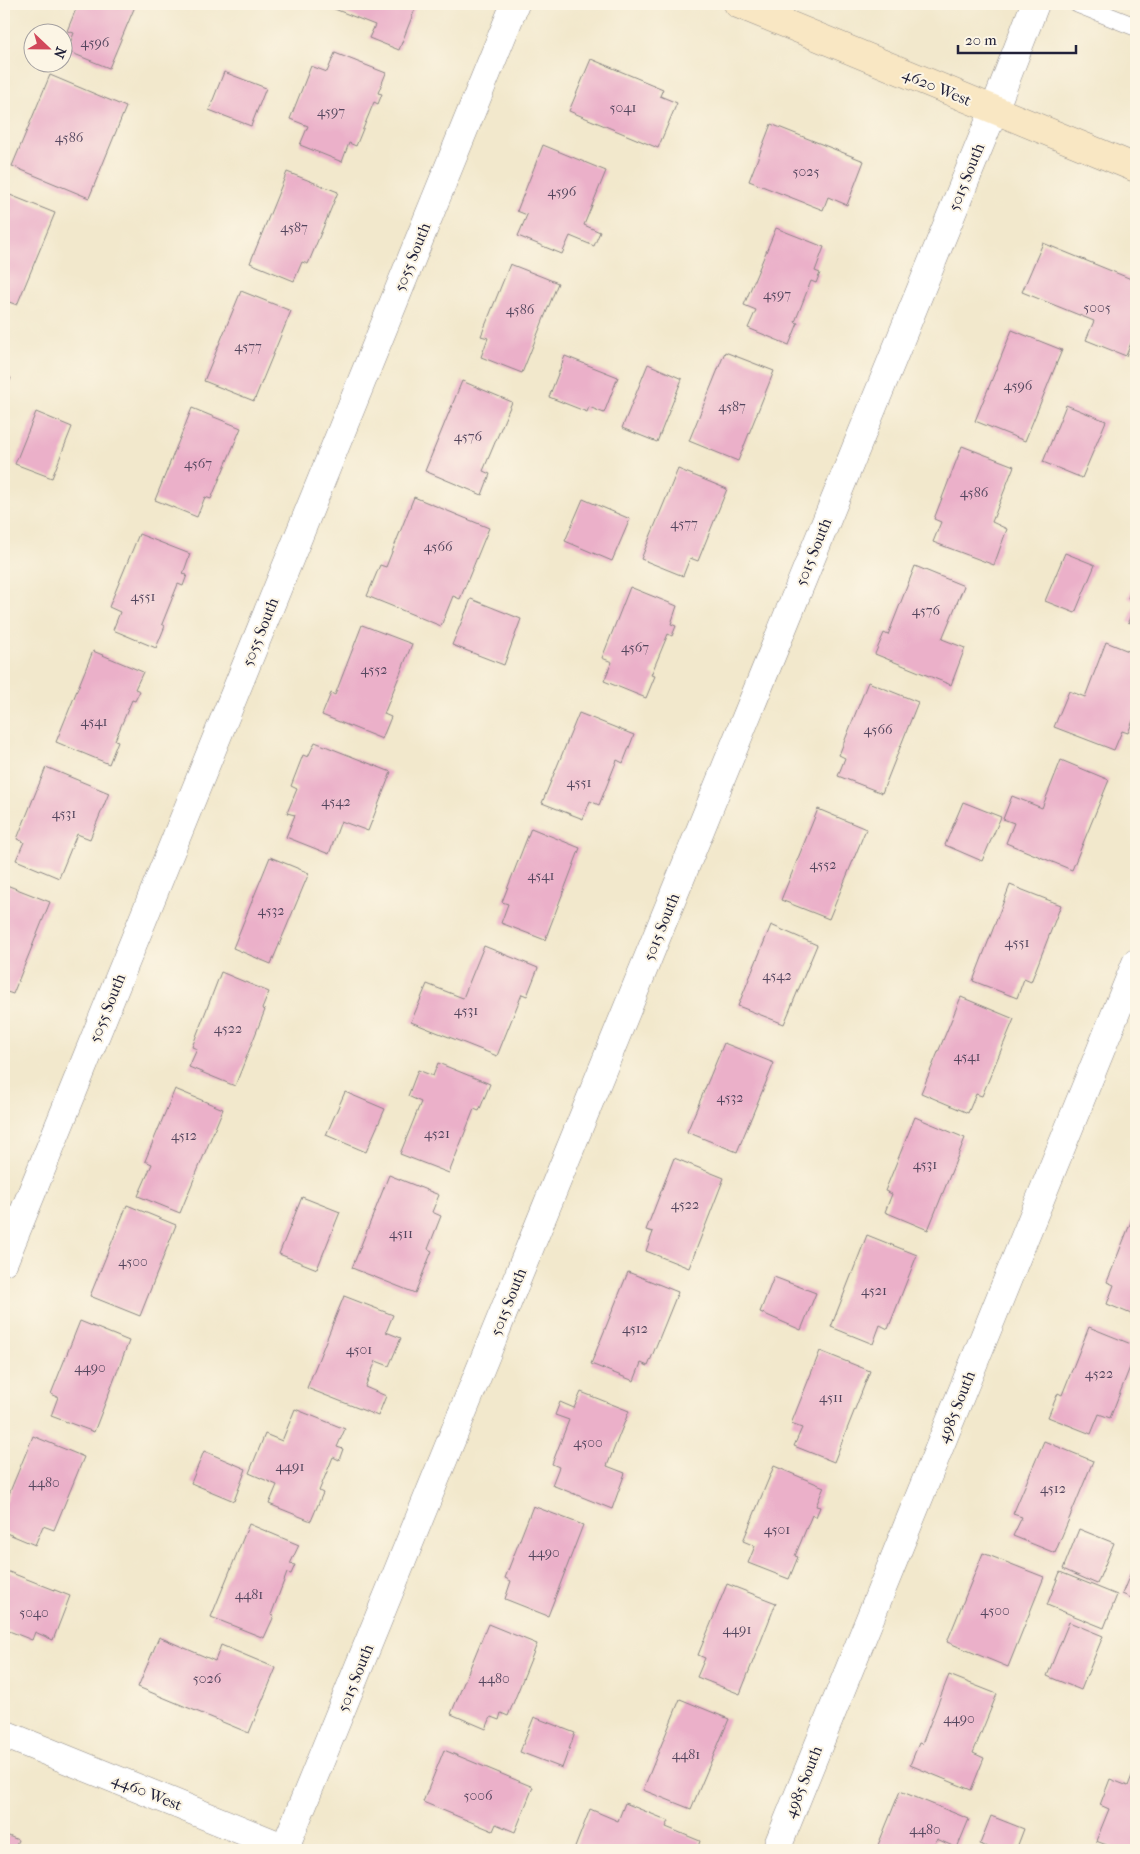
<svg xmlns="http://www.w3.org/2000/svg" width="1140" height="1854" viewBox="0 0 1140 1854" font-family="'IM FELL French Canon',serif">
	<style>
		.building { fill: #ebb0c9 }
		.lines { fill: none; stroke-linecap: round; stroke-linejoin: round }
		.lane-casing { stroke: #8a8584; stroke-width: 19 }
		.street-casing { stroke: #8a8584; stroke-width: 29 }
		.secondary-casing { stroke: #8a8584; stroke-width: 29 }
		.lane { stroke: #fff; stroke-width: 18 }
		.street { stroke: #fff; stroke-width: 28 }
		.secondary { stroke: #f9e7c3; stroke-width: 28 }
		.labels { text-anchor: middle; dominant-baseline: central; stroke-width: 4; stroke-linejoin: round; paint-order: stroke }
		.number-label { font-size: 14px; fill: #54465e }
		.street-label { font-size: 16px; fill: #22223b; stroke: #fcf5e5 }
	</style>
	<rect width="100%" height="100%" fill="#fcf5e5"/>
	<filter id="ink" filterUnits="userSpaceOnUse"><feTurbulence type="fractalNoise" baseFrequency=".02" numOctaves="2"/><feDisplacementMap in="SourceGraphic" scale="10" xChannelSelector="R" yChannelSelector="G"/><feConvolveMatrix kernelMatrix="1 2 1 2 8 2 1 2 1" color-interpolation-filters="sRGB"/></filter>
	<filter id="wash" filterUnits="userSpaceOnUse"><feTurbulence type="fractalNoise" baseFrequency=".0096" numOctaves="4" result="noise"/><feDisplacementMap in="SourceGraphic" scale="20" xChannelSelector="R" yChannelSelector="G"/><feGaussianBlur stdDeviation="1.12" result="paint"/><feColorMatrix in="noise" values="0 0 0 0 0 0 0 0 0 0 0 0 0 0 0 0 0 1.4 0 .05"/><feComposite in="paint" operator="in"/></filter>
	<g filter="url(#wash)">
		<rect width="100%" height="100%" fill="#f2e8cc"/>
		<g id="blocks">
			<!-- building -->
			<g class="building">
				<path d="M78 4H136L109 68 67 51 74 33 67 31Z"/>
				<path d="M322 4H417L399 50 369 38 375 25Z"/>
				<path d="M335 53 386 73 378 93 382 94 378 104 374 102 356 146 349 143 342 162 300 145 308 126 290 119 311 66 327 72Z"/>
				<path d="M591 59 663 89 660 96 677 103 658 148 569 111Z"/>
				<path d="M224 72 266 88 251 126 209 110Z"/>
				<path d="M50 75 126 107 89 198 12 166Z"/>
				<path d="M771 124 864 161 847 205 828 197 823 210 749 181Z"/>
				<path d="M543 145 606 171 584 225 600 232 594 246 570 236 562 254 518 236 527 215 517 211Z"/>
				<path d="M287 172 338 192 308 264 302 262 294 281 250 263Z"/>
				<path d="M5 193 55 213 17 305 4 300Z"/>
				<path d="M776 228 824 247 815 271 820 273 816 283 811 281 795 322 798 323 789 345 748 328 756 310 744 305Z"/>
				<path d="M1043 243 1136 281V330L1126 356 1086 340 1094 321 1022 292Z"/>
				<path d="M510 264 558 283 522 373 481 357 488 338 481 336Z"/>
				<path d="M241 291 291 311 254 401 204 381Z"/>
				<path d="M1012 330 1062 350 1025 441 975 421Z"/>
				<path d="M725 352 774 371 738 461 689 441Z"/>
				<path d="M565 356 618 377 604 413 589 407 587 412 549 397Z"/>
				<path d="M648 364 682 379 657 442 622 428Z"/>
				<path d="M4 375 11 378 4 395Z"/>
				<path d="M462 381 512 402 483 471 490 474 482 495 425 471Z"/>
				<path d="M1066 405 1106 421 1082 478 1043 462Z"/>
				<path d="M192 408 241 428 211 499 205 497 197 517 155 500Z"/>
				<path d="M36 412 72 427 52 478 15 464Z"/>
				<path d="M962 446 1014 466 992 522 1007 529 994 565 933 542 941 522 934 519Z"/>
				<path d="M678 469 727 489 698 561 690 558 683 576 641 559Z"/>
				<path d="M414 497 489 528 460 599 453 596 441 626 367 596 380 565 386 567Z"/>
				<path d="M583 499 630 519 612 561 565 541Z"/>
				<path d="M139 534 190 554 183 574 187 575 183 586 178 584 162 624 165 626 156 648 113 630 120 612 109 607Z"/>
				<path d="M1065 553 1095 565 1075 613 1045 601Z"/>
				<path d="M915 566 964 586 942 639 965 648 951 685 875 654 884 633 888 635Z"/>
				<path d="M1136 577V602L1128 598Z"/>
				<path d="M630 587 677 606 671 624 676 626 672 636 668 634 651 675 655 676 646 698 604 681 612 662 602 658Z"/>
				<path d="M471 599 521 619 504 665 452 645Z"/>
				<path d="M1136 602V625L1128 622Z"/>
				<path d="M362 625 412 644 384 714 391 717 382 739 322 715 331 693 335 695Z"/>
				<path d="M1106 642 1136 654V713L1128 733 1122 731 1114 750 1054 727 1069 691 1085 697Z"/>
				<path d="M93 651 143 672 135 689 140 691 135 701 132 700 115 740 118 741 109 764 56 742Z"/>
				<path d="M868 682 918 702 882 793 838 776 845 758 839 755Z"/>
				<path d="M579 713 634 735 623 763 617 760 599 805 590 801 583 819 542 803Z"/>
				<path d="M315 742 391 772 368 831 341 821 329 854 286 837 295 815 287 813 297 789 291 786 303 755 308 757Z"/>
				<path d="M1061 760 1109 780 1072 870 1006 843 1014 823 1003 819 1012 796 1042 808Z"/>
				<path d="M46 767 109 793 90 839 77 834 59 878 16 860 24 842 17 839Z"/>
				<path d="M963 802 1001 817 982 861 945 845Z"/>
				<path d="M818 809 866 829 829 919 781 900Z"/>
				<path d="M531 828 580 848 545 940 501 923 508 904 502 902Z"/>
				<path d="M270 857 309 873 271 964 233 948Z"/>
				<path d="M4 884 50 902 13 994 4 991Z"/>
				<path d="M1010 885 1061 905 1031 982 1024 979 1017 998 973 981Z"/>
				<path d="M771 925 817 945 784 1024 738 1006Z"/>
				<path d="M484 946 538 968 527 996 522 994 497 1056 411 1022 427 984 463 998Z"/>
				<path d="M221 972 269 992 262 1009 265 1010 235 1086 189 1067 197 1049 192 1047Z"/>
				<path d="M961 997 1014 1019 982 1096 976 1094 968 1113 921 1093Z"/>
				<path d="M724 1043 774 1063 737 1152 687 1132Z"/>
				<path d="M438 1063 490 1084 479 1111 474 1109 449 1173 400 1154 421 1102 408 1096 418 1070 433 1076Z"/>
				<path d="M175 1089 223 1109 180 1213 138 1196 152 1164 145 1161Z"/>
				<path d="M345 1092 385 1109 366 1152 326 1135Z"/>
				<path d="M915 1117 965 1138 928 1230 885 1212 892 1194 885 1191Z"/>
				<path d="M674 1158 724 1178 689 1268 646 1251 653 1232 646 1230Z"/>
				<path d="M389 1175 439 1195 432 1212 441 1216 428 1249 432 1251 415 1293 352 1268Z"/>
				<path d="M302 1197 340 1212 317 1269 279 1254Z"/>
				<path d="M127 1205 176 1225 140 1316 90 1296Z"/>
				<path d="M1136 1209V1316L1107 1304 1114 1285 1107 1282Z"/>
				<path d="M867 1235 917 1255 888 1329 880 1325 873 1344 831 1327Z"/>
				<path d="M628 1272 678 1292 648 1366 641 1363 634 1381 591 1364Z"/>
				<path d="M774 1277 816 1293 801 1330 760 1312Z"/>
				<path d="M344 1296 393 1315 386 1332 401 1338 389 1366 376 1361 365 1387 386 1396 378 1416 307 1388Z"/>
				<path d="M80 1321 129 1341 94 1432 51 1416 58 1397 51 1394Z"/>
				<path d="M1089 1327 1136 1346V1352L1110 1418 1099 1414 1091 1434 1048 1417 1058 1393 1062 1395Z"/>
				<path d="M820 1351 870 1371 834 1462 794 1446 802 1428 791 1424Z"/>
				<path d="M581 1392 629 1411 607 1466 625 1473 612 1509 552 1485 559 1467 552 1464 569 1420 555 1415 560 1402 574 1408Z"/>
				<path d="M295 1409 345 1429 337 1447 343 1449 339 1460 333 1457 319 1491 323 1493 311 1521 269 1504 277 1485 249 1473 265 1434 282 1441Z"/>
				<path d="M33 1436 84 1457 54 1530 43 1526 35 1545 4 1532V1506Z"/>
				<path d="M1044 1441 1093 1461 1055 1553 1013 1536 1022 1517 1013 1514Z"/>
				<path d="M204 1451 246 1469 234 1501 191 1483Z"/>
				<path d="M774 1466 824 1487 816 1506 820 1507 816 1517 812 1515 795 1556 798 1557 789 1579 748 1563 755 1546 743 1541Z"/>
				<path d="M533 1506 583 1525 548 1616 505 1599 511 1581 505 1578Z"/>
				<path d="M249 1524 299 1545 290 1564 295 1565 291 1574 287 1573 271 1615 274 1616 264 1638 211 1617Z"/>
				<path d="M1079 1529 1114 1543 1097 1584 1063 1569Z"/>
				<path d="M983 1553 1044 1577 1008 1667 947 1642Z"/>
				<path d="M1136 1560V1600L1122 1594Z"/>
				<path d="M4 1570 70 1596 53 1640 35 1632 32 1640 4 1629Z"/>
				<path d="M1060 1572 1117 1595 1104 1628 1047 1605Z"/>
				<path d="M727 1584 776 1603 740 1694 697 1677 705 1658 698 1655Z"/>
				<path d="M1069 1622 1103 1636 1081 1690 1047 1676Z"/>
				<path d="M488 1624 537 1644 508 1716 501 1713 499 1720 491 1717 486 1729 451 1714Z"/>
				<path d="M159 1637 215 1661 221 1645 276 1668 249 1733 138 1687Z"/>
				<path d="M949 1675 997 1694 973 1753 984 1758 971 1790 910 1765 919 1743 922 1744Z"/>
				<path d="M680 1699 729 1719 691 1809 643 1790Z"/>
				<path d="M534 1717 575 1733 562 1768 520 1752Z"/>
				<path d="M444 1750 533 1787 515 1832 496 1824 493 1831 423 1802Z"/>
				<path d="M1136 1765V1850H1120L1096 1841 1109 1809 1100 1805 1110 1779 1128 1786Z"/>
				<path d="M900 1791 969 1819 957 1848 937 1839 932 1850H876Z"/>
				<path d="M625 1803 669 1821 666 1827 700 1841 697 1850H574L590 1809 618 1821Z"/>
				<path d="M991 1816 1024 1829 1016 1850H995L980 1844Z"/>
				<path d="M4 1834 18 1840 15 1847 22 1850H4Z"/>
			</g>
		</g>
	</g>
	<g filter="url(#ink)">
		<use href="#blocks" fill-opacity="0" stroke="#8a8584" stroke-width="1"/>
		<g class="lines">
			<defs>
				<path id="lane" d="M1078 4 1136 27"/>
				<g id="street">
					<path d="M4 1261 515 4"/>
					<path d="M4 1734 290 1850"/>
					<path d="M284 1850 994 110 1035 4"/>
					<path d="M776 1850 1136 963"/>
				</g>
				<path id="secondary" d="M738 4 1136 168"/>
			</defs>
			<!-- lane casing -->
			<use href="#lane" class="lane-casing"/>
			<!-- street casing -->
			<use href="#street" class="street-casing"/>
			<!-- secondary casing -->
			<use href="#secondary" class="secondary-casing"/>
			<!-- lane -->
			<use href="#lane" class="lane"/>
			<!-- street -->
			<use href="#street" class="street"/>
			<!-- secondary -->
			<use href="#secondary" class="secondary"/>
		</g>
	</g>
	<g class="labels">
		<!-- number labels -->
		<g class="number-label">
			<text x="95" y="42">4596</text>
			<text x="623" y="107">5041</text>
			<text x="331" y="111">4597</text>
			<text x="69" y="137">4586</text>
			<text x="806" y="171">5025</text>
			<text x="562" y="191">4596</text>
			<text x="294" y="227">4587</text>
			<text x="777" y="294">4597</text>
			<text x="1097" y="307">5005</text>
			<text x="520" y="309">4586</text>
			<text x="248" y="346">4577</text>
			<text x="1018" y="385">4596</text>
			<text x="732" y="406">4587</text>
			<text x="468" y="436">4576</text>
			<text x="198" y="463">4567</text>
			<text x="974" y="492">4586</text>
			<text x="684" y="523">4577</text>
			<text x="438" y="546">4566</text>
			<text x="143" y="596">4551</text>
			<text x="926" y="610">4576</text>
			<text x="635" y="647">4567</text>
			<text x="374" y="669">4552</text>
			<text x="94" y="721">4541</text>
			<text x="878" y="729">4566</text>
			<text x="579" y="782">4551</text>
			<text x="336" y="801">4542</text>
			<text x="64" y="813">4531</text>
			<text x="823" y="864">4552</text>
			<text x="541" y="875">4541</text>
			<text x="271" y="910">4532</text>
			<text x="1017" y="942">4551</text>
			<text x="777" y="975">4542</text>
			<text x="466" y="1010">4531</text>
			<text x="228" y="1028">4522</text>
			<text x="967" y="1056">4541</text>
			<text x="730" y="1097">4532</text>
			<text x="437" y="1133">4521</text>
			<text x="184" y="1135">4512</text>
			<text x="925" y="1164">4531</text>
			<text x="685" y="1204">4522</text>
			<text x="401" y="1233">4511</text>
			<text x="133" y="1261">4500</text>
			<text x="874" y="1290">4521</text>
			<text x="635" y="1328">4512</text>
			<text x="359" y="1349">4501</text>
			<text x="90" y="1367">4490</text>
			<text x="1099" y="1373">4522</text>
			<text x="831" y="1397">4511</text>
			<text x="588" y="1442">4500</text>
			<text x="290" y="1466">4491</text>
			<text x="44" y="1482">4480</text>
			<text x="1053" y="1488">4512</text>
			<text x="777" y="1529">4501</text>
			<text x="544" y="1552">4490</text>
			<text x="249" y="1594">4481</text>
			<text x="995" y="1610">4500</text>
			<text x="34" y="1612">5040</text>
			<text x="737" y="1629">4491</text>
			<text x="207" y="1678">5026</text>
			<text x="494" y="1678">4480</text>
			<text x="959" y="1718">4490</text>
			<text x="686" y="1754">4481</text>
			<text x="478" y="1795">5006</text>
			<text x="925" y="1829">4480</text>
		</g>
		<!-- street labels -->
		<g class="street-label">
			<text transform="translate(937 87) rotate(23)">4620 West</text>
			<text transform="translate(966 177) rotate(-68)">5015 South</text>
			<text transform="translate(412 257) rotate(-68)">5055 South</text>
			<text transform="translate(813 552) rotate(-68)">5015 South</text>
			<text transform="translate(260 632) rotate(-68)">5055 South</text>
			<text transform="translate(661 927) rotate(-68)">5015 South</text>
			<text transform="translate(107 1008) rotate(-68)">5055 South</text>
			<text transform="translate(508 1302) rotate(-68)">5015 South</text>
			<text transform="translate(956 1407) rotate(-68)">4985 South</text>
			<text transform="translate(355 1678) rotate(-68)">5015 South</text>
			<text transform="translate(803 1782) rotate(-68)">4985 South</text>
			<text transform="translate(147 1792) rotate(22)">4460 West</text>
		</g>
	</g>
	<!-- margin -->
	<rect width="1140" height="1854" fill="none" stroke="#fcf5e5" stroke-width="20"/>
	<!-- north arrow -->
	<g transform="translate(48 48) rotate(112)"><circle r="24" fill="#fcf5e5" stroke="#a5a1a1"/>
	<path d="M0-4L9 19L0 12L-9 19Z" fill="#d1495b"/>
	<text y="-8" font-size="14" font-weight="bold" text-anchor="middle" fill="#22223b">N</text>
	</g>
	<!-- scale -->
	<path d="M958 45v8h118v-8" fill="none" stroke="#22223b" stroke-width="2.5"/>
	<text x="965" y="45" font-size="15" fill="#22223b" stroke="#fcf5e5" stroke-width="4" paint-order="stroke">20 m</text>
</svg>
